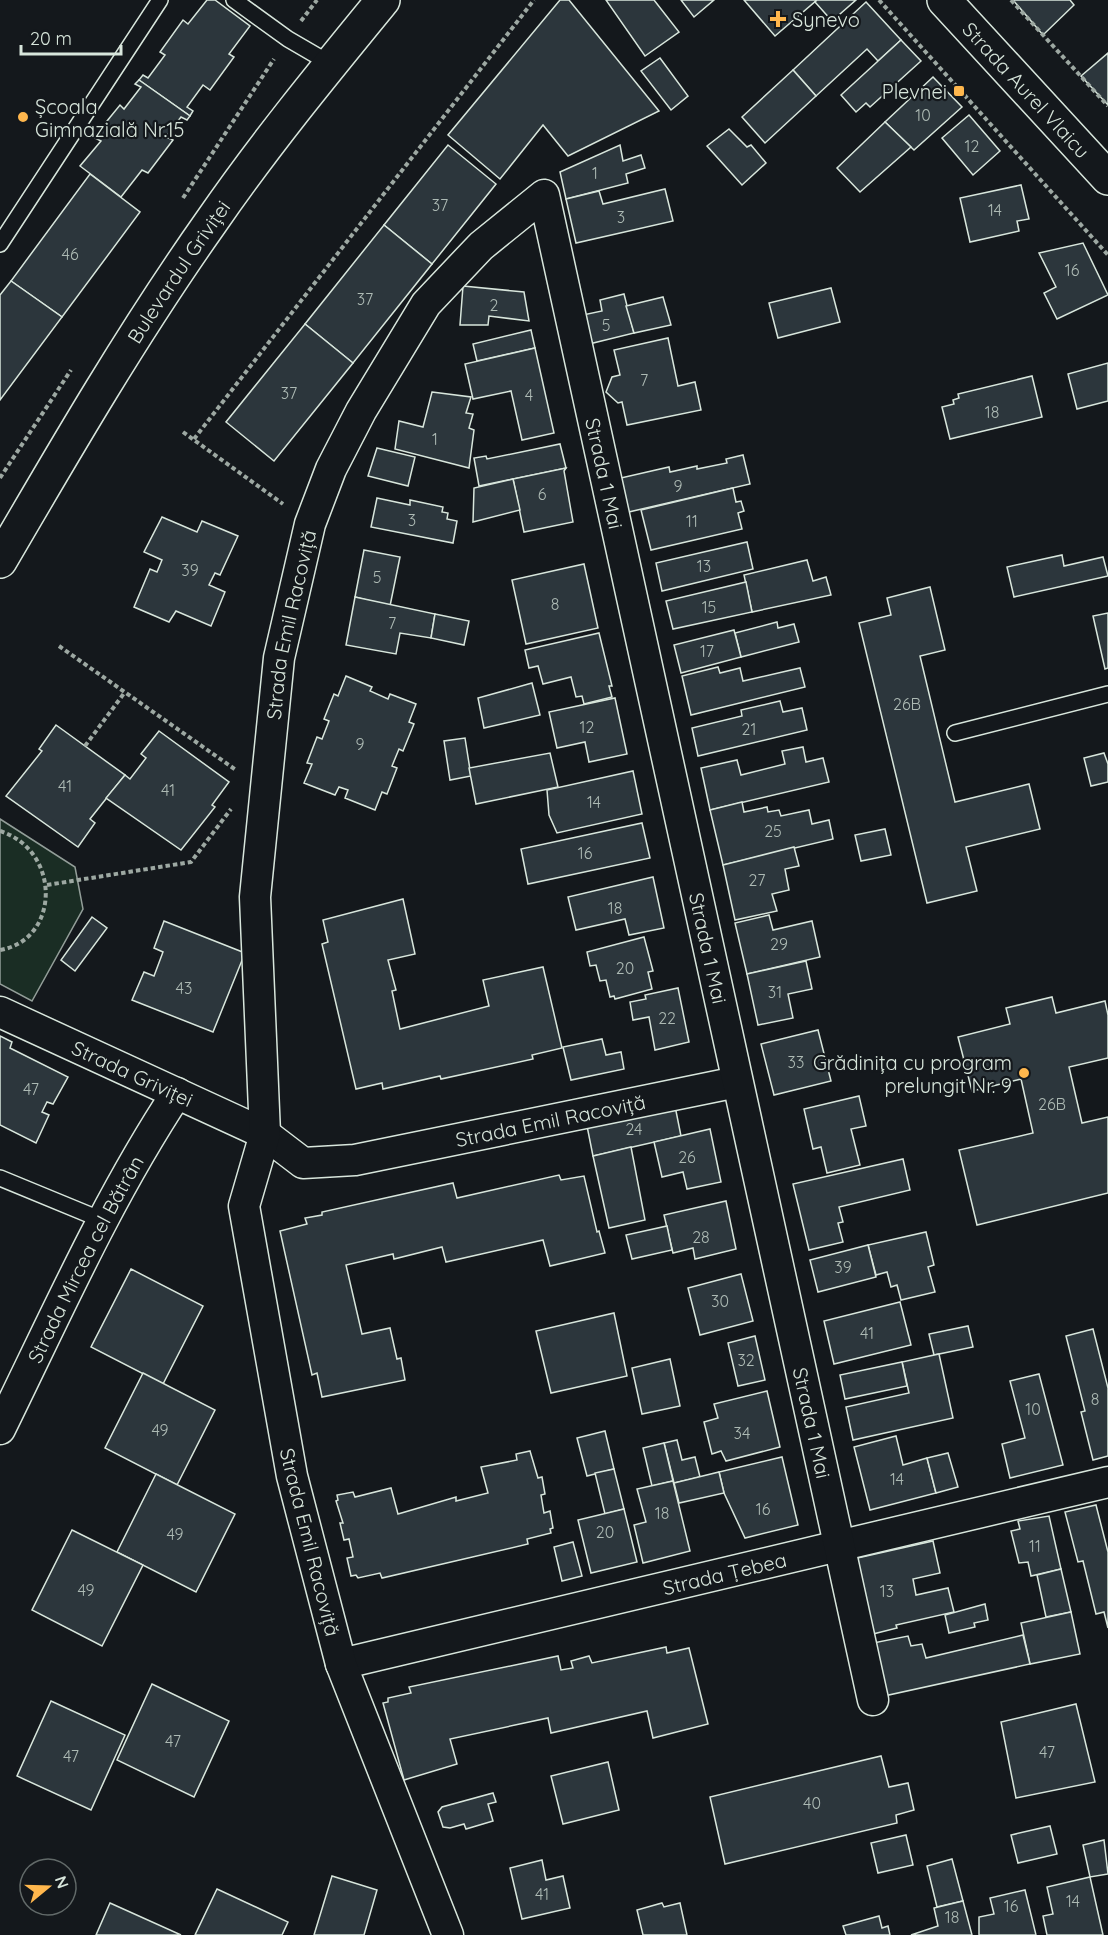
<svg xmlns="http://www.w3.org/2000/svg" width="1108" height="1935" viewBox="0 0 1108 1935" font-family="Quicksand,sans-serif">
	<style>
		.green { fill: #1a2d24; stroke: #939e99; stroke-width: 1.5 }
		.building { fill: #2c363c; stroke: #d8e6dc; stroke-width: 1.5 }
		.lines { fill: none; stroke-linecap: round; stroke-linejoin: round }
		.service-casing { stroke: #d8e6dc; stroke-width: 18 }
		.minor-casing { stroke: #d8e6dc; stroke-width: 33 }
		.secondary-casing { stroke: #d8e6dc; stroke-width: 36 }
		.primary-casing { stroke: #d8e6dc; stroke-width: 36 }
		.path { stroke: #9da8a2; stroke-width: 4; stroke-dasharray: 4.5 3; stroke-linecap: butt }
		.service { stroke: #14181c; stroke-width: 15 }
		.minor { stroke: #14181c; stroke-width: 30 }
		.secondary { stroke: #14181c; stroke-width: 33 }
		.primary { stroke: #14181c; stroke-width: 33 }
		.poi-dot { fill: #ffb74d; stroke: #14181c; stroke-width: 2 }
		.labels { text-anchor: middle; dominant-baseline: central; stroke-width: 4.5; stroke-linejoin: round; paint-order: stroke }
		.number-label { font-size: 16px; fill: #adbab4 }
		.poi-label { font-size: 20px; fill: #d8e6dc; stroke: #14181c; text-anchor: start }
		.street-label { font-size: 20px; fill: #d8e6dc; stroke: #14181c }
	</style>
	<rect width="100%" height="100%" fill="#14181c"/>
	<!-- green -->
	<path class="green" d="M0 819 75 867 83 909 32 1001 0 984Z"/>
	<!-- building -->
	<g class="building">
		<path d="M207 0H215L250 26 229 54 234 57 210 90 203 85 187 107 193 111 190 116 139 80 143 75 148 78 165 55 160 52 183 20 188 24Z"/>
		<path d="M560 0H569L659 111 568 156 543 125 500 179 448 135Z"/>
		<path d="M606 0H654L679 32 645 56Z"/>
		<path d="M681 0H714L694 17Z"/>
		<path d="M744 0H817L775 36Z"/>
		<path d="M817 0H856L832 21 815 2Z"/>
		<path d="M1013 0H1070L1074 5 1043 35Z"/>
		<path d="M866 2 901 40 878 61 867 49 816 96 793 70Z"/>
		<path d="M901 40 921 61 870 107 866 103 856 112 841 95Z"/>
		<path d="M1108 53V105L1081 76Z"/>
		<path d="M660 58 688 96 671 110 641 71Z"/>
		<path d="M793 70 816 96 765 143 742 117Z"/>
		<path d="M933 77 962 107 914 150 885 122Z"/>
		<path d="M139 80 190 116 187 120 181 117 166 137 173 140 148 173 142 170 121 197 80 166 101 141 95 138 107 121 120 105 124 109 141 87 135 84Z"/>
		<path d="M969 115 1000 151 973 175 942 138Z"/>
		<path d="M885 122 911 147 860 192 837 168Z"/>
		<path d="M729 129 747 147 751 145 766 163 742 185 707 146Z"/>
		<path d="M448 145 496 184 432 264 384 225Z"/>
		<path d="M620 145 623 161 641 155 645 168 626 174 628 183 566 199 560 172Z"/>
		<path d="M90 174 140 212 62 317 11 281Z"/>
		<path d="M1021 185 1029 219 1017 221 1019 231 970 242 960 198Z"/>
		<path d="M665 189 673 221 576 243 566 199 599 191 603 204Z"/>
		<path d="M384 225 432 264 353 363 305 324Z"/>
		<path d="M1083 243 1108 295 1057 319 1044 293 1056 287 1039 253Z"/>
		<path d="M11 281 62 317 0 400V295Z"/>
		<path d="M463 286 524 292 529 321 489 316 488 325H460Z"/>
		<path d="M831 288 840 322 778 338 769 303Z"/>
		<path d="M624 294 634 333 585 345 578 316 602 311 600 300Z"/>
		<path d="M663 297 671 325 634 333 626 306Z"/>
		<path d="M305 324 353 363 274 461 226 422Z"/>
		<path d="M531 330 535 348 477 361 473 344Z"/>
		<path d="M668 338 678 386 695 382 701 410 627 425 622 402 618 403 606 392 612 377 620 375 614 350Z"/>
		<path d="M535 348 554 433 522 440 511 391 473 399 465 364Z"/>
		<path d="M1108 363V401L1077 409 1068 374Z"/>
		<path d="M1032 376 1042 417 950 439 942 407 954 404 953 400 959 398 958 394Z"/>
		<path d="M432 392 471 397 466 413 473 414 469 428 474 430 469 468 395 449 399 421 423 427Z"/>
		<path d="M560 444 566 468 479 486 474 458 486 456 487 459Z"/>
		<path d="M377 448 415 457 408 486 368 476Z"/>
		<path d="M743 455 750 484 620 514 612 480 669 467 670 472 697 466V469L727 463 726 459Z"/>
		<path d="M566 468 564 471 573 522 524 532 513 479Z"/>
		<path d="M513 479 520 510 473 522 474 488Z"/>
		<path d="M733 488 736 502 741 501 744 511 738 513 742 529 651 550 641 510Z"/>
		<path d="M377 498 410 505V500L443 507 442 512 448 513 447 519 457 521 453 543 371 527Z"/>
		<path d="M162 517 197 532 202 521 238 536 220 575 215 573 209 585 225 592 211 626 176 611 169 622 134 607 150 569 157 572 162 560 144 552Z"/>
		<path d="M747 542 753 569 662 591 656 563Z"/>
		<path d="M364 550 400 557 390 606 355 597Z"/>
		<path d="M1062 555 1064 566 1103 557 1108 576 1014 597 1007 567Z"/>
		<path d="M807 560 813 581 826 577 831 595 752 612 744 575Z"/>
		<path d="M584 564 598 628 526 644 512 580Z"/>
		<path d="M746 582 752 612 673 629 666 601Z"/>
		<path d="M930 587 945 650 920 656 955 802 1029 784 1040 829 966 847 977 891 927 903 859 623 891 615 887 598Z"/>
		<path d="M355 597 435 614 431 638 400 633 396 654 346 645Z"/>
		<path d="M1108 613V668L1105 669 1093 616Z"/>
		<path d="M435 614 469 621 464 645 431 638Z"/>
		<path d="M777 622 778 628 794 624 799 642 741 657 735 633Z"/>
		<path d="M734 630 741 657 681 673 674 645Z"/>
		<path d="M599 633 612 686H609L612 697 584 704 582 696 576 697 571 677 543 684 538 666 529 668 525 650Z"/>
		<path d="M718 667 720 673 740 668 743 681 800 668 805 687 691 715 682 676Z"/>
		<path d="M346 676 372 687 370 691 388 699 390 694 416 704 409 722 414 724 403 751 399 749 392 766 397 768 387 794 382 792 375 810 345 798 348 790 339 787 335 795 304 783 312 764 307 763 317 737 322 739 329 721 324 719 334 694 338 696Z"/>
		<path d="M532 683 540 715 484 728 478 698Z"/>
		<path d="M615 698 627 754 589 762 585 742 557 748 549 712Z"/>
		<path d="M780 701 783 712 802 708 807 730 698 756 692 728 742 716 741 710Z"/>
		<path d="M56 725 125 775 90 819 95 823 78 847 6 796 42 751 39 749Z"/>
		<path d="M159 731 229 782 212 805 215 807 181 850 106 798 125 775 130 779 146 758 141 754Z"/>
		<path d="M465 738 471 776 450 780 444 741Z"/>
		<path d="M803 747 806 762 823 758 829 782 710 810 701 768 737 760 741 775 785 764 782 751Z"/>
		<path d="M550 753 558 787 476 804 469 768Z"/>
		<path d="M1104 753 1108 764V782L1091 786 1084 758Z"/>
		<path d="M633 771 642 814 557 833 549 815 547 790Z"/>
		<path d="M742 802 744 812 767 807 768 812 779 810 781 816 809 810 812 824 829 820 833 839 723 865 710 810Z"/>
		<path d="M642 823 650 858 528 884 521 849Z"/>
		<path d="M885 829 891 855 861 861 855 835Z"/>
		<path d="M794 847 799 866 785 869 789 890 772 894 777 911 735 920 723 865Z"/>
		<path d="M653 877 664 928 629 935 625 919 576 930 568 897Z"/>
		<path d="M403 899 415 954 388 960 396 990 392 991 400 1029 489 1006 483 980 543 967 562 1048 532 1055 533 1059 441 1079 440 1076 383 1089 382 1083 356 1089 322 944 328 942 323 920Z"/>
		<path d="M769 915 773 930 812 921 820 957 747 974 735 923Z"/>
		<path d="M92 917 107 928 75 971 61 960Z"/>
		<path d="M164 921 245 953 213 1032 132 1000 144 972 154 976 163 952 154 948Z"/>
		<path d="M644 937 653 971 648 972 652 989 615 999 614 996 610 997 606 980 600 981 596 965 590 966 587 952Z"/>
		<path d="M806 961 812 989 788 994 793 1018 758 1025 747 974Z"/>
		<path d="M678 988 689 1042 655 1050 649 1017 633 1020 630 1002 646 999 645 995Z"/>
		<path d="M1052 997 1056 1013 1105 1001 1108 1015V1058L1069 1067 1082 1123 1108 1117V1193L977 1225 959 1150 1033 1133 1021 1079 972 1091 958 1037 1010 1024 1006 1008Z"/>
		<path d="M818 1030 831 1081 774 1095 761 1044Z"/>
		<path d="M0 1036 12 1042 10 1048 68 1077 53 1104 47 1102 42 1112 49 1115 36 1143 0 1125Z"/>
		<path d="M602 1039 606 1055 621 1052 624 1069 571 1080 563 1047Z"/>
		<path d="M859 1096 866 1126 851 1129 860 1165 827 1173 821 1147 813 1149 804 1109Z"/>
		<path d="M675 1106 681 1136 593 1156 587 1126Z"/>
		<path d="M710 1129 721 1182 687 1189 683 1172 662 1177 654 1142Z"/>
		<path d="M631 1147 645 1220 609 1228 593 1156Z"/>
		<path d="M903 1159 910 1190 839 1207 843 1222 838 1223 843 1242 809 1250 793 1184Z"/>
		<path d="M559 1175 561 1180 584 1176 597 1232 599 1231 605 1253 550 1266 543 1240 446 1262 442 1247 394 1259 393 1254 346 1265 362 1334 390 1328 397 1359 401 1358 405 1380 322 1397 317 1373 312 1375 280 1231 307 1224 305 1218 322 1215V1212L453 1183 457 1198Z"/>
		<path d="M726 1201 736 1249 695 1259 693 1248 673 1253 664 1215Z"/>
		<path d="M667 1226 672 1250 632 1259 626 1235Z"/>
		<path d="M926 1232 934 1265 928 1267 935 1292 901 1300 897 1285 891 1287 887 1272 876 1275 868 1245Z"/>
		<path d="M868 1245 876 1277 818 1292 810 1260Z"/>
		<path d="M131 1269 203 1306 163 1384 91 1347Z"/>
		<path d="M741 1274 753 1321 700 1335 688 1288Z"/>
		<path d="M900 1302 911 1345 834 1364 824 1321Z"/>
		<path d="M614 1313 627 1376 551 1393 536 1331Z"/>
		<path d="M968 1326 973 1347 934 1355 929 1334Z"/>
		<path d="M1093 1329 1108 1388V1456L1093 1460 1081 1412 1085 1411 1066 1336Z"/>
		<path d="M755 1336 765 1380 738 1386 728 1343Z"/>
		<path d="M939 1354 953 1418 853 1440 846 1407 909 1393 902 1362Z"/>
		<path d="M670 1359 680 1406 642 1414 632 1368Z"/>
		<path d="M902 1362 907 1386 845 1399 840 1375Z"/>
		<path d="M143 1373 215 1410 177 1485 105 1448Z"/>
		<path d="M1039 1374 1063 1465 1010 1478 1002 1444 1025 1438 1010 1381Z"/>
		<path d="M767 1391 780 1447 726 1461 721 1451 712 1454 704 1422 718 1418 714 1404Z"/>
		<path d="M605 1431 614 1469 587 1476 577 1438Z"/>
		<path d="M896 1436 903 1465 927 1458 936 1493 870 1510 854 1447Z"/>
		<path d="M677 1440 682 1460 695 1457 700 1477 674 1483 664 1443Z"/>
		<path d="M664 1443 673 1481 652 1486 643 1448Z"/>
		<path d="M530 1451 538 1478 542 1477 545 1494 541 1495 544 1513 550 1511 553 1528 550 1529 551 1533 527 1539 528 1544 382 1578 380 1573 358 1578 356 1575 351 1576 347 1558 353 1557 349 1539 344 1540 340 1523H343L336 1501 338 1500 337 1495 353 1492 355 1497 391 1488 398 1514 456 1497V1501L488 1493 481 1467 517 1460 516 1454Z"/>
		<path d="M948 1453 958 1487 936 1493 927 1458Z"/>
		<path d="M782 1457 798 1525 745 1538 724 1493 719 1472Z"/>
		<path d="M614 1469 624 1509 605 1514 595 1473Z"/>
		<path d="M719 1472 724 1493 679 1503 674 1483Z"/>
		<path d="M156 1474 235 1514 196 1592 117 1552Z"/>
		<path d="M673 1481 690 1551 643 1563 634 1525 646 1522 637 1489Z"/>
		<path d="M1096 1505 1108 1552V1628L1104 1612 1096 1614 1083 1561 1078 1562 1065 1512Z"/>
		<path d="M624 1509 637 1562 591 1573 578 1520Z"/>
		<path d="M1049 1516 1061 1569 1031 1576 1028 1562 1019 1563 1011 1531 1020 1529 1018 1521Z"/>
		<path d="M72 1530 143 1565 102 1646 32 1610Z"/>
		<path d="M933 1541 940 1573 913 1579 916 1595 948 1588 954 1612 896 1625 897 1628 869 1635 853 1559Z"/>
		<path d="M573 1542 582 1576 562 1581 554 1547Z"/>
		<path d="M1061 1569 1071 1612 1046 1617 1037 1575Z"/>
		<path d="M985 1604 988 1620 974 1623 975 1627 949 1633 945 1615Z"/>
		<path d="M1071 1612 1080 1654 1030 1664 1021 1623Z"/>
		<path d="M1023 1635 1030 1664 884 1696 873 1643 908 1636 911 1646 922 1644 926 1658Z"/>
		<path d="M666 1647 667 1653 689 1648 708 1724 653 1738 647 1711 551 1733 548 1718 450 1739 457 1764 404 1780 383 1703 388 1702V1698L411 1693 409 1687 558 1656 561 1670 573 1668 571 1661 589 1656 592 1663Z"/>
		<path d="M152 1684 229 1721 194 1797 117 1760Z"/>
		<path d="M51 1701 125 1735 91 1810 17 1776Z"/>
		<path d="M1076 1704 1095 1782 1016 1798 1001 1722Z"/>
		<path d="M881 1756 889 1787 908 1783 914 1810 896 1815 897 1823 725 1864 710 1797Z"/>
		<path d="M608 1762 619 1810 563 1824 551 1776Z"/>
		<path d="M493 1793 496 1802 488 1804 493 1821 466 1829 464 1824 450 1828 443 1827 438 1812 442 1807Z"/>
		<path d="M1050 1826 1057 1854 1018 1863 1011 1835Z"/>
		<path d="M906 1835 913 1865 878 1873 871 1843Z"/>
		<path d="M1104 1840 1108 1874 1090 1877 1083 1845Z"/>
		<path d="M952 1859 963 1901 937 1907 927 1866Z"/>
		<path d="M542 1860 546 1880 563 1876 570 1908 522 1919 510 1868Z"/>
		<path d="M332 1876 377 1890 364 1935H314Z"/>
		<path d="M1090 1877 1103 1935H1047L1043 1916 1053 1914 1047 1887Z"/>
		<path d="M217 1889 288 1922 282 1935H195Z"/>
		<path d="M1025 1890 1036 1935H979V1917L994 1914 990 1898Z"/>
		<path d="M963 1901 972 1935H911L938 1926 934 1908Z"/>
		<path d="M110 1903 181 1935H96Z"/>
		<path d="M662 1903 664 1907 680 1903 687 1935H643L637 1910Z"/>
		<path d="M879 1916 882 1928 888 1926 890 1935H846L843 1926Z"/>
	</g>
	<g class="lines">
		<defs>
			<g id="service">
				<path d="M234 0 288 39 331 64"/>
				<path d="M0 244 160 0"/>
				<path d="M955 733 1108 694"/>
				<path d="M0 1178 102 1220"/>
			</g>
			<g id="minor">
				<path id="s1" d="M0 1012 265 1134 303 1163 355 1160 737 1082"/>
				<path id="s2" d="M0 1429C56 1315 107 1199 177 1093"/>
				<path id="s3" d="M341 1664 1108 1482"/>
				<path id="s4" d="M448 1935 341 1664 292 1476 244 1206 265 1134 255 897 279 658 310 524 331 469 361 411 426 304 481 246 544 195 873 1700"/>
			</g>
			<g id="secondary">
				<path id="s5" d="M944 0 1108 178"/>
			</g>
			<g id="primary">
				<path id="s6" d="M0 561C67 446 134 331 211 222 264 145 324 72 383 0"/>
			</g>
		</defs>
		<!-- service casing -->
		<use href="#service" class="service-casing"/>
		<!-- minor casing -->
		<use href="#minor" class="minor-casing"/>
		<!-- secondary casing -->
		<use href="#secondary" class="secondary-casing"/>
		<!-- primary casing -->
		<use href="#primary" class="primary-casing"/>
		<!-- path -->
		<g class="path">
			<path d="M879 0 1108 255"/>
			<path d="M1011 0 1108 106"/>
			<path d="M301 21 317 0"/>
			<path d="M183 198 274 59"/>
			<path d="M183 432 283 504"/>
			<path d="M194 439 534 0"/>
			<path d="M0 478 71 370"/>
			<path d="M59 646 236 770"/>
			<path d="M85 746 125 692"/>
			<path d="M0 831C62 851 60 940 0 950"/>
			<path d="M47 885 191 862 231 809"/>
		</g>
		<!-- service -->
		<use href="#service" class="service"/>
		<!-- minor -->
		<use href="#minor" class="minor"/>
		<!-- secondary -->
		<use href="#secondary" class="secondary"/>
		<!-- primary -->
		<use href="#primary" class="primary"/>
	</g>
	<!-- markers -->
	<g class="poi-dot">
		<path d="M775 10h6v6h6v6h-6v6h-6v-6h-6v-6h6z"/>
		<rect x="953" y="85" width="12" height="12" rx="3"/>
		<circle cx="23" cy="117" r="6"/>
		<circle cx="1024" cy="1073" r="6"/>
	</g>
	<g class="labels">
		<!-- number labels -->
		<g class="number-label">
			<text x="923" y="115">10</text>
			<text x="972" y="146">12</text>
			<text x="595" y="173">1</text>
			<text x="440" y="205">37</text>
			<text x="995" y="210">14</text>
			<text x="621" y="217">3</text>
			<text x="70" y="254">46</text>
			<text x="1072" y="270">16</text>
			<text x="365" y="299">37</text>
			<text x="494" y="305">2</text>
			<text x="606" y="325">5</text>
			<text x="644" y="380">7</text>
			<text x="289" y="393">37</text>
			<text x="529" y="395">4</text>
			<text x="992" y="412">18</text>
			<text x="435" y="439">1</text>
			<text x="678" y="486">9</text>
			<text x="542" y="494">6</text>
			<text x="412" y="520">3</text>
			<text x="692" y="521">11</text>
			<text x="704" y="566">13</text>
			<text x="190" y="570">39</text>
			<text x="377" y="577">5</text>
			<text x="555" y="604">8</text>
			<text x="709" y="607">15</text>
			<text x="392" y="623">7</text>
			<text x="707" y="651">17</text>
			<text x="907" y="704">26B</text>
			<text x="587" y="727">12</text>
			<text x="749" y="729">21</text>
			<text x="360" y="744">9</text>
			<text x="65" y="786">41</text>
			<text x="168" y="790">41</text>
			<text x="594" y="802">14</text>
			<text x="773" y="831">25</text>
			<text x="585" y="853">16</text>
			<text x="757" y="880">27</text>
			<text x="615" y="908">18</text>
			<text x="779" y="944">29</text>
			<text x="625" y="968">20</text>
			<text x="184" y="988">43</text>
			<text x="775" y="992">31</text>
			<text x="667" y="1018">22</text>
			<text x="796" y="1062">33</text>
			<text x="31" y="1089">47</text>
			<text x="1052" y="1104">26B</text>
			<text x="634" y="1129">24</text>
			<text x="687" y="1157">26</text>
			<text x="701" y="1237">28</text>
			<text x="843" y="1267">39</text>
			<text x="720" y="1301">30</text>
			<text x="867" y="1333">41</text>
			<text x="746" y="1360">32</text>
			<text x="1095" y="1399">8</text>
			<text x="1033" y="1409">10</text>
			<text x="160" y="1430">49</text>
			<text x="742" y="1433">34</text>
			<text x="897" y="1479">14</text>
			<text x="763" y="1509">16</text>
			<text x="662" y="1513">18</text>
			<text x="605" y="1532">20</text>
			<text x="175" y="1534">49</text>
			<text x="1035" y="1546">11</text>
			<text x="86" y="1590">49</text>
			<text x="887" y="1591">13</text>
			<text x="173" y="1741">47</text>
			<text x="1047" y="1752">47</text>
			<text x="71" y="1756">47</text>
			<text x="812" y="1803">40</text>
			<text x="542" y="1894">41</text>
			<text x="1073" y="1901">14</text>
			<text x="1011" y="1906">16</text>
			<text x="952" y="1917">18</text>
		</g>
		<!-- poi labels -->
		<g class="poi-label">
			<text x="792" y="19">Synevo</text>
			<text x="947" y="91" text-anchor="end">Plevnei</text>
			<text x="35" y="106">Școala<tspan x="35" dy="23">Gimnazială Nr.15</tspan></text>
			<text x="1012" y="1062" text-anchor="end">Grădinița cu program<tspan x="1012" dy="23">prelungit Nr. 9</tspan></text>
		</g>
		<!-- street labels -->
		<g class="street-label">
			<text stroke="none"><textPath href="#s5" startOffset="122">Strada Aurel Vlaicu</textPath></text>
			<text stroke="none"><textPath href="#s6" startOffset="340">Bulevardul Griviței</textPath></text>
			<text stroke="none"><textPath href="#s4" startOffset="2145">Strada 1 Mai</textPath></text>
			<text stroke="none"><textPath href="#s4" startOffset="1347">Strada Emil Racoviță</textPath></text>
			<text stroke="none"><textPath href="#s4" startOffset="2631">Strada 1 Mai</textPath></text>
			<text stroke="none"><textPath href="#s1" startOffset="146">Strada Griviței</textPath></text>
			<text stroke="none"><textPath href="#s1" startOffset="591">Strada Emil Racoviță</textPath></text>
			<text stroke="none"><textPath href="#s2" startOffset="190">Strada Mircea cel Bătrân</textPath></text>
			<text stroke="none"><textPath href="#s4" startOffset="3117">Strada 1 Mai</textPath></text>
			<text transform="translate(310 1542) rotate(76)">Strada Emil Racoviță</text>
			<text stroke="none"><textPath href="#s3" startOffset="394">Strada Țebea</textPath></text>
		</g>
	</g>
	<!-- north arrow -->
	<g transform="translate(48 1887) rotate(71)"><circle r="28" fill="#14181c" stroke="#626a69" stroke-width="1.5"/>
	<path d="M0-4.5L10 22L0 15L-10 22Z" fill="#ffb74d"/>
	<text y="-9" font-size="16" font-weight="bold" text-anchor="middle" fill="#d8e6dc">N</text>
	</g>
	<!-- scale -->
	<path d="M21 45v9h100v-9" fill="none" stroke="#d8e6dc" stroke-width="3"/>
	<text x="30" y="45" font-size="18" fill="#d8e6dc" stroke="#14181c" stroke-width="4.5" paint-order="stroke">20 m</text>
</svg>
